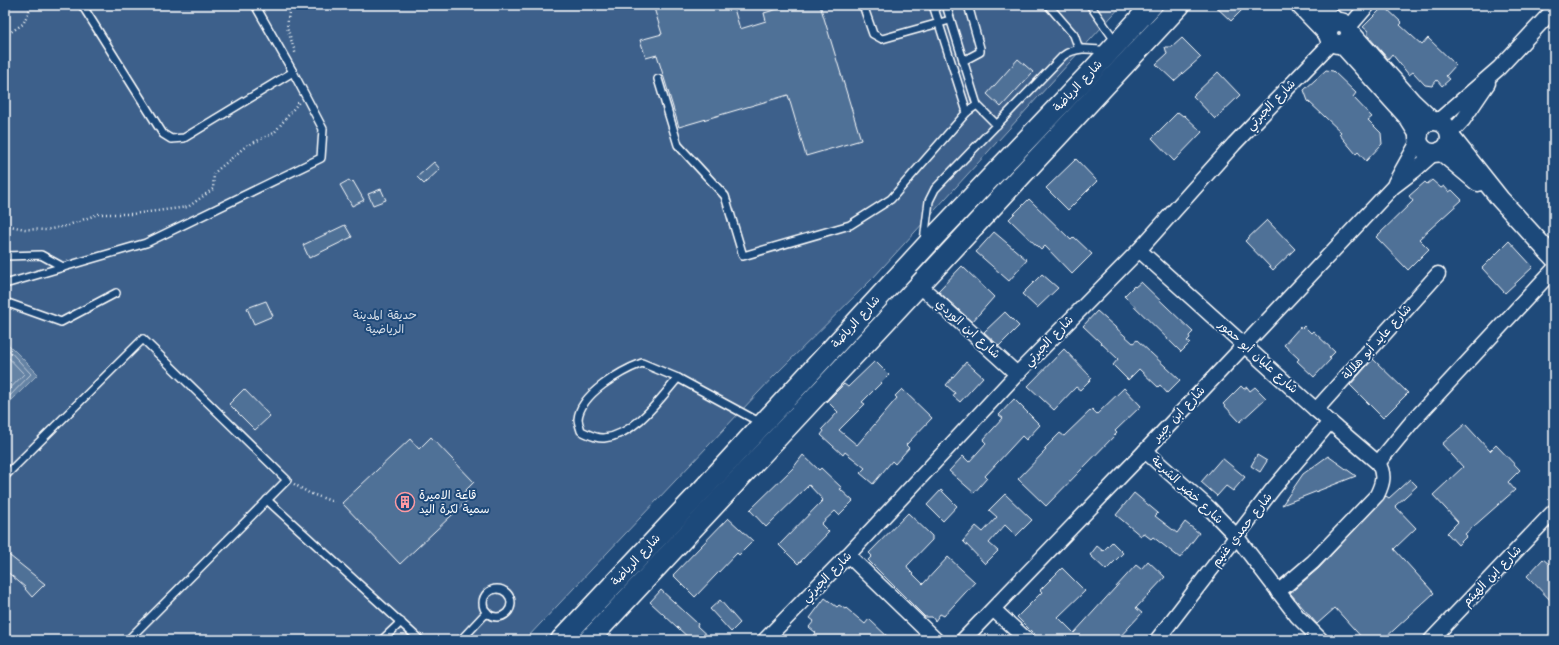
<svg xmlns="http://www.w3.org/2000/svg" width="1559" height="645" viewBox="0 0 1559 645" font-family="'Architects Daughter','Playpen Sans Arabic',sans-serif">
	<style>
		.green { fill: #3c618b; stroke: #9eb0c5 }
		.water { fill: #6583a4; stroke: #a3b5c8 }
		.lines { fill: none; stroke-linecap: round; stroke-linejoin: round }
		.shore { stroke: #c1cddb; stroke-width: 1 }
		.building { fill: #507197; stroke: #fff }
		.service-casing { stroke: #fff; stroke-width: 10 }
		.minor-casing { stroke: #fff; stroke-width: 17 }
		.tertiary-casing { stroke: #fff; stroke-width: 21 }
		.secondary-casing { stroke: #fff; stroke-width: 23 }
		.path { stroke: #fff; stroke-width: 2.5; stroke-dasharray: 1 3; stroke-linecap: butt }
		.service { stroke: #1f4a7a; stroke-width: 7 }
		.minor { stroke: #1f4a7a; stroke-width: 14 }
		.tertiary { stroke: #1f4a7a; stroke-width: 18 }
		.secondary { stroke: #1f4a7a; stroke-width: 20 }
		.labels { text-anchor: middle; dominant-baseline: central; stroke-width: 4; stroke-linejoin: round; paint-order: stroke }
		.street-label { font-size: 12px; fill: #fff; stroke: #1f4a7a }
		.park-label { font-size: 12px; fill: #d8dfe8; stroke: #1f4a7a }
		.poi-label { font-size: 12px; fill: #fff; stroke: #1f4a7a; text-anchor: start }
	</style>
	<rect width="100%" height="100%" fill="#1f4a7a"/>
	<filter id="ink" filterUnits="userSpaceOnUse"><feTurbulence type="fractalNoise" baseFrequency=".025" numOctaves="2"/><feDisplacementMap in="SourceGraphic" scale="8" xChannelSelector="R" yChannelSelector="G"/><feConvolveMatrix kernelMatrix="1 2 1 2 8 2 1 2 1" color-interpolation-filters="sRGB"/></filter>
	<g filter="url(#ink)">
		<!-- green -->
		<path class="green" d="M5 5H1122L873 278 774 376 525 640H5Z"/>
		<!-- water -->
		<path class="water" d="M5 341 38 374 5 407Z"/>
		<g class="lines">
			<!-- shore -->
			<g class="shore">
				<path d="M5 346 31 374 5 401"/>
				<path d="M5 354 24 374 5 394"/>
			</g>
		</g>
		<!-- building -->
		<g class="building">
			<path d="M653 5H733L740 29 766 21 764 13 791 5H820L861 140 806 156 788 95 679 127 657 55 646 58 640 40 662 34Z"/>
			<path d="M1214 5H1237L1242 10 1231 21Z"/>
			<path d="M1384 6 1402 23 1400 25 1422 45 1428 38 1456 65 1446 76 1450 79 1442 86 1437 80 1432 86 1425 85 1413 72 1409 75 1392 54 1388 59 1368 36V31L1363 27Z"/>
			<path d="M1182 38 1201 57 1174 81 1156 64 1167 54 1165 47H1172Z"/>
			<path d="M1018 59 1033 72 1001 107 987 94Z"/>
			<path d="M1326 70 1333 71 1356 93 1353 97 1372 117 1368 120 1381 133 1382 144 1366 161 1358 152 1356 154 1339 134 1341 132 1308 101 1304 90Z"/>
			<path d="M1218 72 1240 95 1215 119 1193 96Z"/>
			<path d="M1178 112 1183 116 1184 115 1202 132 1174 161 1152 138Z"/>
			<path d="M1076 159 1097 181 1068 210 1046 188Z"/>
			<path d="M434 162 440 169 424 184 417 177Z"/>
			<path d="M349 180 351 183 353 181 364 200 352 206 340 185Z"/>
			<path d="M1432 180 1441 188 1444 186 1449 192 1452 190 1462 200 1419 239 1429 249 1408 270 1376 237 1413 201 1409 196 1425 182 1427 184Z"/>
			<path d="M381 189 386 200 373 205 368 194Z"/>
			<path d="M1029 199 1071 240 1074 237 1092 254 1072 274 1045 246 1041 250 1009 219Z"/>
			<path d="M1267 220 1295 249 1273 270 1245 241Z"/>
			<path d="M345 225 352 237 309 258 303 245Z"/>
			<path d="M994 232 1027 260 1009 281 976 252Z"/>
			<path d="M1509 241 1533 267 1505 293 1482 268Z"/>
			<path d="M962 266 994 297 972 322 938 291Z"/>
			<path d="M1042 274 1058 288 1037 308 1022 294Z"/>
			<path d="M1141 282 1193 332 1189 336 1190 338 1187 341 1190 343 1181 352 1124 296 1134 286 1135 287Z"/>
			<path d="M266 301 273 316 254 324 247 308Z"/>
			<path d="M1097 311 1133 343 1137 340 1180 380 1167 393 1160 385 1158 387 1139 369 1128 380 1113 365 1118 359 1083 326Z"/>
			<path d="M1005 312 1019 326 999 346 984 332Z"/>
			<path d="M1304 326 1311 333 1313 331 1335 352 1329 358 1331 359 1314 377 1297 361 1299 359 1284 345 1300 327 1301 329Z"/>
			<path d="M1064 349 1092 378 1080 390 1076 387 1054 410 1028 386Z"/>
			<path d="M1373 359 1408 393 1383 418 1350 385Z"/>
			<path d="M875 361 889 375 862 402 865 404 839 430 857 445 897 398 895 396 902 389 932 418 906 445 909 448 895 464 892 461 873 484 860 473 865 468 845 452 843 455 821 435 824 431 822 429 838 412 827 401 844 384 848 387Z"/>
			<path d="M966 362 983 377 960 402 953 396 955 393 946 385Z"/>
			<path d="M1241 386 1244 389 1247 387 1250 391 1255 387 1266 398 1240 422 1223 404Z"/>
			<path d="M1124 388 1141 406 1115 431 1117 433 1046 506 1018 479 1046 450 1044 449 1060 433 1064 436 1092 409 1097 414Z"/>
			<path d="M244 389 270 416 255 430 229 404Z"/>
			<path d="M1014 399 1040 425 1026 440 1022 436 985 476 987 478 974 493 949 471 963 456 969 462 986 443 983 440 1003 418 999 415Z"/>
			<path d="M1465 424 1490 451 1496 445 1520 470 1508 482 1515 490 1465 534 1467 536 1458 545 1447 533 1458 522 1433 495 1463 467 1442 444Z"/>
			<path d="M431 437 474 482 462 494 468 500 400 564 342 503 410 439 419 449Z"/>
			<path d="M803 455 819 470 821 468 842 488 840 489 853 501 839 515 835 511 821 524 829 532 798 564 779 545 823 500 809 485 766 527 750 510 793 468Z"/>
			<path d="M1257 455 1267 461 1260 472 1251 466Z"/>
			<path d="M1328 456 1356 476 1282 505 1303 474Z"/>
			<path d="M1222 458 1245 477 1233 491 1226 486 1217 496 1201 482Z"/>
			<path d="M1410 479 1417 486 1395 506 1416 528 1394 549 1434 593 1383 640H1364L1335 608 1317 624 1290 593 1319 568 1386 496 1389 498Z"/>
			<path d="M941 490 957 506 943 521 927 505Z"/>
			<path d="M1134 493 1158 513 1155 516 1177 533 1185 522 1199 533 1180 558 1153 537 1151 539 1143 533 1141 536 1116 515Z"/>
			<path d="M1005 494 1032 520 1016 536 1005 525 989 543 998 551 985 564 963 541 976 526 983 532 997 517 989 510Z"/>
			<path d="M908 513 932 536V540L907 566 909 570 923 584 948 557 975 582 944 616 940 614 935 621 932 617H925L868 560 872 556 869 553Z"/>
			<path d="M728 518 753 541 739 555 737 553 695 597 673 575Z"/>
			<path d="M1112 542 1123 553 1106 570 1090 555 1097 546 1103 551Z"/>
			<path d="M5 552 45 584 32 597 25 589 26 588 5 570Z"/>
			<path d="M1543 559 1549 564 1554 559V604L1527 576Z"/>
			<path d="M1148 561 1165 577 1136 608 1142 613 1117 640H1040L1017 617 1042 592 1040 590 1062 568 1085 591 1058 617 1074 633 1136 565 1141 569Z"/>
			<path d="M661 590 698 624 697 626 712 640H691L650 602Z"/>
			<path d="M825 598 837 607 839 605 845 609 846 608 865 624 869 619 891 640H810L816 633 809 627 814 621 810 618Z"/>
			<path d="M720 600 740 623 731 632 710 609Z"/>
		</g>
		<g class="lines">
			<defs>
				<g id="service">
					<path d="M82 5 163 134 171 139 184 138 293 72"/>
					<path d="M863 5 873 34 882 39 950 20"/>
					<path d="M933 5 967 112"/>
					<path d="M946 5 977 105 997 125"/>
					<path d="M1048 5 1074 35 1079 49"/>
					<path d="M1090 5 1116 42"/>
					<path d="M963 61 980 52V48L968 5"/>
					<path d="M658 79 678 145 725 196 743 256 850 225 891 199 967 112 977 105"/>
					<path d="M924 241 929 201 935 189 1063 56C1077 46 1091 49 1106 51"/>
					<path d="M5 256 41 255 63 267"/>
					<path d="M5 284 146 243 321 158 323 129 293 72 255 5"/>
					<path d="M5 302 61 322 116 293"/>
					<path d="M642 363 678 378C659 400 635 435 604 438 596 439 588 434 581 431 580 427 578 422 578 419 580 394 621 371 642 363Z"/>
					<path d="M678 378 761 423"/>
					<path d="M5 476 143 339 287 480 128 640"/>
					<path d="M267 500 420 640"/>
					<circle cx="497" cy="603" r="14"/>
					<path d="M382 640 401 622"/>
					<path d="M461 640 487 612"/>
				</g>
				<g id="minor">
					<path d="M1349 27 1368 5"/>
					<path d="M1438 121 1499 68 1554 9"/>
					<path d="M1450 134 1463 120 1488 83"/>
					<path d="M1395 183 1419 140"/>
					<path d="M1139 250 1316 410 1378 463C1385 474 1383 483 1377 495L1313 562 1278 592"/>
					<path d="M918 284 1017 374"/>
					<path d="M1316 410 1438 274"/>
					<path d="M1145 451 1209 508 1236 536 1297 616 1321 640"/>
					<path d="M1378 463 1411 423 1554 269"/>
					<path d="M848 555 936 640"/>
					<path d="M994 610 1027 640"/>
					<path d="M765 640 848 555 1017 374 1139 250 1234 144 1332 42"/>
					<path d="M963 640 1145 451 1393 187 1414 171 1434 153"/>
					<path d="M1157 640 1273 489 1330 422"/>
					<path d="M1431 640 1554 511"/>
				</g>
				<g id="tertiary">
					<path d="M1300 5 1327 33"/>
					<path d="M1318 5 1336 22"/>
					<circle cx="1339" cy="33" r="11"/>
					<path d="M1350 32 1411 101 1432 121"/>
					<path d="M1342 44 1407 116 1419 135"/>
					<circle cx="1434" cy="137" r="16"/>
					<path d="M1450 136 1500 199 1554 258"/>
					<path d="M1441 151 1478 182"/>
				</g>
				<g id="secondary">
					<path d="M561 640 704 488 936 235 1092 71 1152 5"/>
					<path d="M589 640 1180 5"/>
				</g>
			</defs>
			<!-- service casing -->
			<use href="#service" class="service-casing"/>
			<!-- minor casing -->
			<use href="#minor" class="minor-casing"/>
			<!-- tertiary casing -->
			<use href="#tertiary" class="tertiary-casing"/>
			<!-- secondary casing -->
			<use href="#secondary" class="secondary-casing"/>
			<!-- path -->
			<g class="path">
				<path d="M290 5 287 27 296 55"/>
				<path d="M5 36 23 24 32 5"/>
				<path d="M5 225 25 229 46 230 66 226 98 214H132L188 207 213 189 214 173 246 146 274 133 299 102"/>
				<path d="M294 484 309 493 334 502"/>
			</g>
			<!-- service -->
			<use href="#service" class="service"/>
			<!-- minor -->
			<use href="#minor" class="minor"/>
			<!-- tertiary -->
			<use href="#tertiary" class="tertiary"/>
			<!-- secondary -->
			<use href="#secondary" class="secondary"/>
		</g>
	</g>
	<!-- icons -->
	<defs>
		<symbol id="building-ring" viewBox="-11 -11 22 22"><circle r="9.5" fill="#1f4a7a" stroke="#ff9aa2" stroke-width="1.5"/><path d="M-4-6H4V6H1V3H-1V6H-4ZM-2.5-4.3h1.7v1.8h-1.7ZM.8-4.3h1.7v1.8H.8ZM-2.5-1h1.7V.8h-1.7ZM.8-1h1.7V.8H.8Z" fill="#ff9aa2"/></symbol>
	</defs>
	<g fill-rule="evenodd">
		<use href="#building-ring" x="394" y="491" width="22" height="22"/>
	</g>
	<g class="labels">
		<!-- street labels -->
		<g class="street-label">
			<text transform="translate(1078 86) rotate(-47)">شارع الرياضة</text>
			<text transform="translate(1271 105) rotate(-46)">شارع الجبرتي</text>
			<text transform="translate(856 322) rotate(-48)">شارع الرياضة</text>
			<text transform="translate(968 329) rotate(42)">شارع ابن الوردي</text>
			<text transform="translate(1049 341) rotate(-46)">شارع الجبرتي</text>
			<text transform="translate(1377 342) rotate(-48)">شارع عايد أبو هلالة</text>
			<text transform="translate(1258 357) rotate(42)">شارع عليان أبو حمور</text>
			<text transform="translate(1179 414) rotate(-47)">شارع ابن جبير</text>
			<text transform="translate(1187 490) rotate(43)">شارع خضر الشرعة</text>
			<text transform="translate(1242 530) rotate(-52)">شارع حمدي غنيم</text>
			<text transform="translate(636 560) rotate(-47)">شارع الرياضة</text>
			<text transform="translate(1492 576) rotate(-46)">شارع ابن الهيثم</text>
			<text transform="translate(827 577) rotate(-45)">شارع الجبرتي</text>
		</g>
		<!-- park labels -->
		<g class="park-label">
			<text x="385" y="315">حديقة المدينة<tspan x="385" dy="14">الرياضية</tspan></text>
		</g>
		<!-- poi labels -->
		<g class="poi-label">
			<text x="419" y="495">قاعة الاميرة<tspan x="419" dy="14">سمية لكرة اليد</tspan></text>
		</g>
	</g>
	<!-- margin -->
	<rect width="1559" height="645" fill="none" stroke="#1f4a7a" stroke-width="20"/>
	<rect x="10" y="10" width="1539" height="625" fill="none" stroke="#fff" stroke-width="1.5" filter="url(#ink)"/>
</svg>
